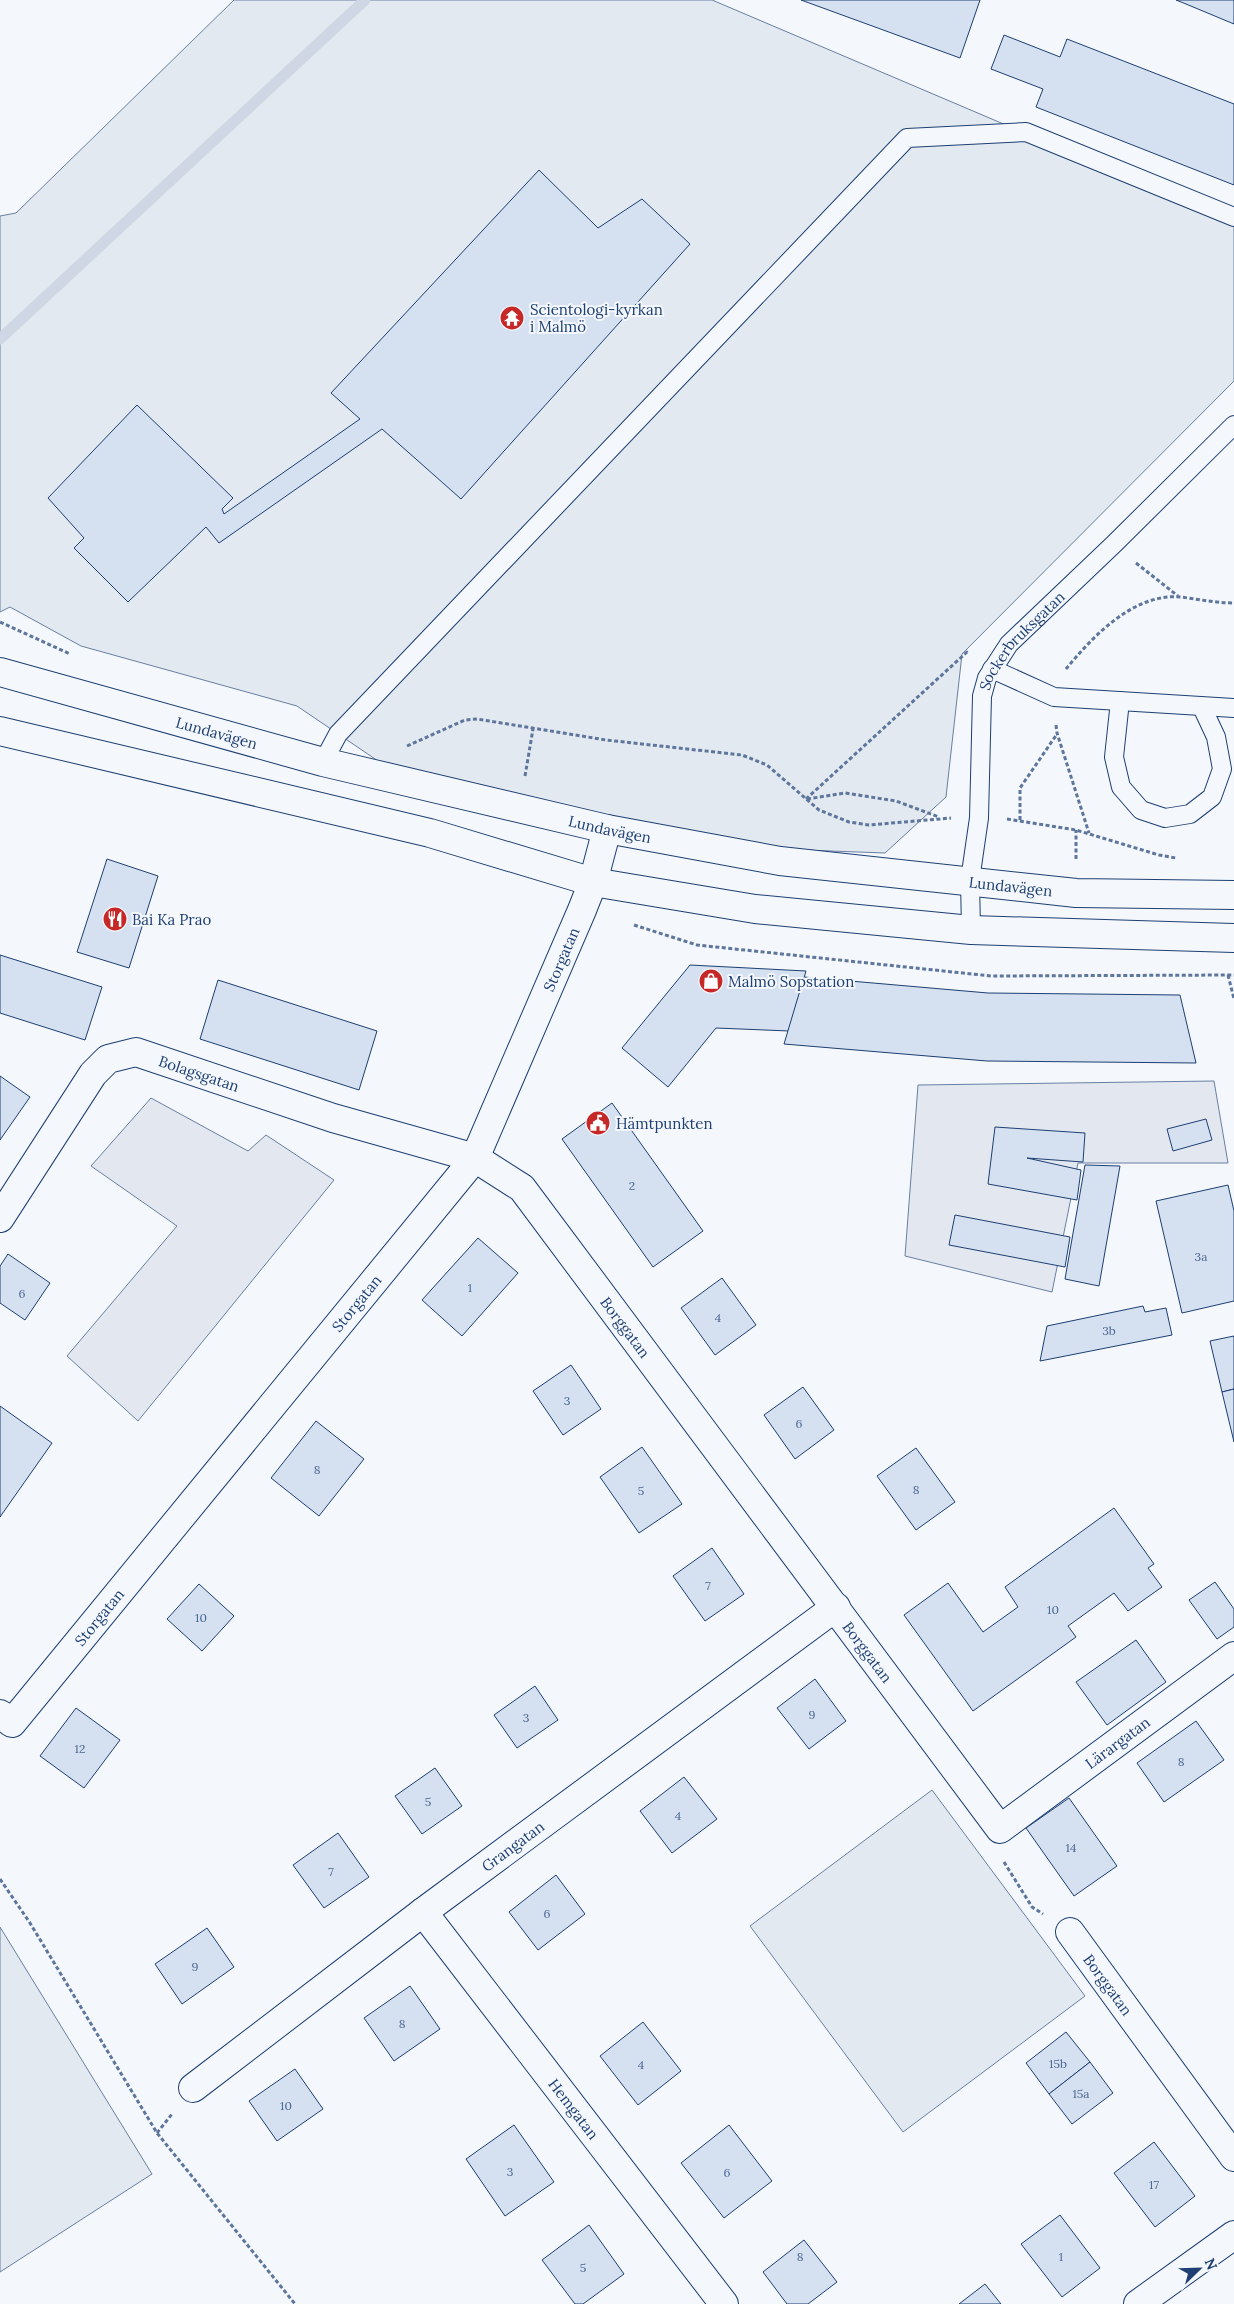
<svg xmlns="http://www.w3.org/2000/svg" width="1234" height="2304" viewBox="0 0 1234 2304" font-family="Lora,serif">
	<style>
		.green { fill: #e3e9f0; stroke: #687fa3 }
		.parking { fill: #e3e8f0; stroke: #687fa3 }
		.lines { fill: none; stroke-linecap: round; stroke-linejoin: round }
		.stream { stroke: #cfd7e4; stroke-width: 11 }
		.building { fill: #d5e0f0; stroke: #1d3f73 }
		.lane-casing { stroke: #1d3f73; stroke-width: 20 }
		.street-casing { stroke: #1d3f73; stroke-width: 30 }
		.secondary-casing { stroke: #1d3f73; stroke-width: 30 }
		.path { stroke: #5e769c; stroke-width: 3; stroke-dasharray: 4 2.5; stroke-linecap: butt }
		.lane { stroke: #f4f7fb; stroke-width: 18 }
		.street { stroke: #f4f7fb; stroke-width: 28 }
		.secondary { stroke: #f4f7fb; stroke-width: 28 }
		.labels { text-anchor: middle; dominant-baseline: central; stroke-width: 4; stroke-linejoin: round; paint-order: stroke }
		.number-label { font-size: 12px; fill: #4b6792 }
		.poi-label { font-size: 15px; fill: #1d3f73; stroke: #f4f7fb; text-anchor: start }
		.street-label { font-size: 15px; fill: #1d3f73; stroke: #f4f7fb }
	</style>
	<rect width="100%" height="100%" fill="#f4f7fb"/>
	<!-- green -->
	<g class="green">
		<path d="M234 0H712L1234 222V381L962 654 946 797 885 853 776 849 614 821 381 763 297 706 81 646 10 607 0 612V216L16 213Z"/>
		<path d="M932 1790 1085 1996 903 2132 750 1926Z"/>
		<path d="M0 1927 152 2174 0 2272Z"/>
	</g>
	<!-- parking -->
	<g class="parking">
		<path d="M1214 1081 1228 1163H1078L1052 1292 905 1256 918 1085Z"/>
		<path d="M151 1098 248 1151 266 1135 334 1180 138 1421 67 1356 177 1226 91 1166Z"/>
	</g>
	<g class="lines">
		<!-- stream -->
		<path class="stream" d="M0 339 365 0"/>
	</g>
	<!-- building -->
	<g class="building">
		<path d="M801 0H980L960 58Z"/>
		<path d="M1176 0H1234V24L1186 4Z"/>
		<path d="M1004 35 1060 57 1067 39 1234 104V185L1036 107 1043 89 991 69Z"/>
		<path d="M539 170 598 228 642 199 690 244 461 499 382 429 219 543 206 527 128 602 74 548 84 538 48 498 137 405 233 498 222 509 224 514 360 419 331 393Z"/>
		<path d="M107 859 158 876 129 968 77 952Z"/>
		<path d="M0 955 102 987 85 1040 0 1013Z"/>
		<path d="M690 965 806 971 789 1031 716 1028 668 1087 622 1048Z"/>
		<path d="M804 977 988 993 1180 995 1196 1063 987 1061 784 1044Z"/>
		<path d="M218 980 377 1031 359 1090 200 1039Z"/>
		<path d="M0 1076 30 1097 0 1140Z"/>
		<path d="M612 1103 703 1231 653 1267 562 1139Z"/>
		<path d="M1206 1119 1212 1140 1173 1151 1167 1129Z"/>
		<path d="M995 1127 1085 1133 1083 1162 1027 1158 1081 1170 1077 1200 988 1184Z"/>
		<path d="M1085 1165 1120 1166 1099 1286 1065 1279Z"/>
		<path d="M1228 1185 1234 1211V1301L1182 1313 1156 1201Z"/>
		<path d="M955 1215 1070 1237 1065 1267 949 1245Z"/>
		<path d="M478 1238 518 1273 462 1336 422 1300Z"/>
		<path d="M8 1254 50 1283 25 1320 0 1303V1266Z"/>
		<path d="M722 1278 756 1325 715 1355 681 1308Z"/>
		<path d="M1143 1306 1145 1312 1166 1308 1172 1335 1040 1361 1047 1326Z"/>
		<path d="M1234 1336V1389L1222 1392 1210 1341Z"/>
		<path d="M571 1365 601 1409 563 1435 533 1391Z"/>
		<path d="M803 1387 834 1430 795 1459 764 1415Z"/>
		<path d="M1234 1389V1442L1222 1392Z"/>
		<path d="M0 1406 52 1443 0 1517Z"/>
		<path d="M316 1421 364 1459 319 1516 271 1478Z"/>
		<path d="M642 1447 682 1504 639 1533 600 1477Z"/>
		<path d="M916 1448 955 1502 916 1530 877 1476Z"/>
		<path d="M1114 1508 1154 1564 1148 1568 1162 1587 1128 1611 1114 1593 1068 1626 1076 1637 973 1711 904 1615 948 1583 983 1632 1018 1607 1005 1587Z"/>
		<path d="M712 1548 744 1594 705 1621 673 1576Z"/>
		<path d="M1215 1582 1234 1609V1627L1217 1639 1189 1600Z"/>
		<path d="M199 1584 234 1616 202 1651 167 1619Z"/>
		<path d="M1136 1640 1166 1682 1107 1725 1076 1682Z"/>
		<path d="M815 1679 846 1721 809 1749 777 1708Z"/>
		<path d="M535 1686 558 1720 517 1748 494 1715Z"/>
		<path d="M76 1708 120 1740 84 1788 40 1756Z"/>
		<path d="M1196 1721 1224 1760 1164 1802 1137 1763Z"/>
		<path d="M435 1768 462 1806 422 1834 395 1796Z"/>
		<path d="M684 1777 717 1819 672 1853 640 1811Z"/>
		<path d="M1069 1798 1117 1866 1074 1896 1026 1828Z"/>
		<path d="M338 1833 369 1877 324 1908 293 1865Z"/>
		<path d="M556 1875 585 1914 538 1950 509 1912Z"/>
		<path d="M207 1928 234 1967 182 2004 155 1964Z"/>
		<path d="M410 1986 440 2029 394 2061 364 2018Z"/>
		<path d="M643 2022 681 2071 638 2105 600 2056Z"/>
		<path d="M1066 2032 1090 2062 1049 2094 1026 2063Z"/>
		<path d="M1090 2062 1113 2093 1072 2124 1049 2094Z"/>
		<path d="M295 2069 323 2109 277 2141 249 2101Z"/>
		<path d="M514 2125 554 2182 505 2216 466 2159Z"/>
		<path d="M729 2125 772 2181 724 2218 681 2163Z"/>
		<path d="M1154 2142 1195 2196 1155 2227 1114 2173Z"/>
		<path d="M1060 2215 1100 2268 1062 2297 1021 2244Z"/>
		<path d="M589 2225 624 2274 583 2304H575L542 2260Z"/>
		<path d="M804 2240 837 2282 808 2304H787L763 2272Z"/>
		<path d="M985 2284 1001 2304H959Z"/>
	</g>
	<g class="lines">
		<defs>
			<g id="lane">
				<path d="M992 669 1054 697 1234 708"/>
				<path d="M1120 701 1114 757 1121 787 1141 810 1165 818 1190 814 1212 797 1222 769 1216 737 1202 707"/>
				<path d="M323 762 338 734 907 138 1026 132 1234 217"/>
				<path id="s1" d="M971 930 970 880 979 818 982 696 987 678 1009 644 1114 544 1234 425"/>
			</g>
			<g id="street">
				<path id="s2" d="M0 1218 93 1074 108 1059 136 1052 333 1118 475 1158 522 1188 1000 1829 1234 1656"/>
				<path id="s3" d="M0 1714 12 1723 475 1158 582 910 593 882 607 829"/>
				<path id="s4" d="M423 1912 724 2304"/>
				<path id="s5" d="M1070 1932 1234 2157"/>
				<path id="s6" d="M193 2088 423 1912 836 1607"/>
				<path d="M1138 2304 1234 2235"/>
			</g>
			<g id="secondary">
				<path id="s7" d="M0 672 323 762 607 829 780 861 1076 893 1234 895"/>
				<path d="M0 731 430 833 593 882 755 909 971 930 1234 938"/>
			</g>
		</defs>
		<!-- lane casing -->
		<use href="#lane" class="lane-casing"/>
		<!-- street casing -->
		<use href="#street" class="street-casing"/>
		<!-- secondary casing -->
		<use href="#secondary" class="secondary-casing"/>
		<!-- path -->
		<g class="path">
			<path d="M1136 563 1178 596"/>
			<path d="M0 622 70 654"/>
			<path d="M1066 669C1093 636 1134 593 1180 597 1198 599 1215 603 1234 603"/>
			<path d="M1056 725 1057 733 1089 833"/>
			<path d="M407 746 465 720 477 719 606 740 742 755 767 765 819 810 849 822 869 825 951 818"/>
			<path d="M525 776 533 729"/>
			<path d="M806 799 967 652 968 653"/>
			<path d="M807 799 845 793 896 801 939 817"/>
			<path d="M1007 819 1076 830 1159 855 1176 858"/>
			<path d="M1020 820V788L1057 734"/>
			<path d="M1076 859V830"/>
			<path d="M634 925 697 945 991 976 1234 975"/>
			<path d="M1228 975 1234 999"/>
			<path d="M1004 1862 1032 1907 1043 1914"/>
			<path d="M0 1879 30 1923 157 2133 295 2304"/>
			<path d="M157 2133 172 2114"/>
		</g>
		<!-- lane -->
		<use href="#lane" class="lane"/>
		<!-- street -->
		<use href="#street" class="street"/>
		<!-- secondary -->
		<use href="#secondary" class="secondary"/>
	</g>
	<!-- icons -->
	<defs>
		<symbol id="temple-disc" viewBox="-11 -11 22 22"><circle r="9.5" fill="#c62828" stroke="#f4f7fb"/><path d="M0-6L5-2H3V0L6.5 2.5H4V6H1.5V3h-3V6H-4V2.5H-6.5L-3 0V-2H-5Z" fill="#fff"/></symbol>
		<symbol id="restaurant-disc" viewBox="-11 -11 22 22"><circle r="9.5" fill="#c62828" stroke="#f4f7fb"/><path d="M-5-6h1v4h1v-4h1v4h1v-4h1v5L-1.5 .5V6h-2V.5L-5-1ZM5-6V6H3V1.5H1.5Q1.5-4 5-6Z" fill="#fff"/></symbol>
		<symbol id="shop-disc" viewBox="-11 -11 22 22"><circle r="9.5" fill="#c62828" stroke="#f4f7fb"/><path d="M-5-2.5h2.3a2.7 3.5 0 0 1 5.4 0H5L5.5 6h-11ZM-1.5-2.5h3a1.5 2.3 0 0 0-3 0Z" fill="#fff"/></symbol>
		<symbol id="civic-disc" viewBox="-11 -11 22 22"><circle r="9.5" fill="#c62828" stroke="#f4f7fb"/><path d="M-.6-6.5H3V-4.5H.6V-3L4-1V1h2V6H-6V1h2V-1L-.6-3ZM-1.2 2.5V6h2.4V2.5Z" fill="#fff"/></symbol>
	</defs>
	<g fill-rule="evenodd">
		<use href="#temple-disc" x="498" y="304" width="28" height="28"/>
		<use href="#restaurant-disc" x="101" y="905" width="28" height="28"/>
		<use href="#shop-disc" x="697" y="967" width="28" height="28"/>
		<use href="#civic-disc" x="584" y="1109" width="28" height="28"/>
	</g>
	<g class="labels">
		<!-- number labels -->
		<g class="number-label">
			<text x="632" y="1185">2</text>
			<text x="1201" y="1256">3a</text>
			<text x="470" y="1287">1</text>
			<text x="22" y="1293">6</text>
			<text x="718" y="1317">4</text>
			<text x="1109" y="1330">3b</text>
			<text x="567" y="1400">3</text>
			<text x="799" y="1423">6</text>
			<text x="317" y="1469">8</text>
			<text x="916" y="1489">8</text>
			<text x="641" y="1490">5</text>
			<text x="708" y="1585">7</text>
			<text x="1053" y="1609">10</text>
			<text x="201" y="1617">10</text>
			<text x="812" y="1714">9</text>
			<text x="526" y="1717">3</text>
			<text x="80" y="1748">12</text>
			<text x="1181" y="1761">8</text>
			<text x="428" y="1801">5</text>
			<text x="678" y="1815">4</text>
			<text x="1071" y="1847">14</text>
			<text x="331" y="1871">7</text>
			<text x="547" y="1913">6</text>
			<text x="195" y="1966">9</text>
			<text x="402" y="2023">8</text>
			<text x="1058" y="2063">15b</text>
			<text x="641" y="2064">4</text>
			<text x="1081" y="2093">15a</text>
			<text x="286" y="2105">10</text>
			<text x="510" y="2171">3</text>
			<text x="727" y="2172">6</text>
			<text x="1154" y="2184">17</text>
			<text x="800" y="2256">8</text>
			<text x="1061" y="2256">1</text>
			<text x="583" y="2267">5</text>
		</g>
		<!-- poi labels -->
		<g class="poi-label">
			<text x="530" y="309">Scientologi-kyrkan<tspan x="530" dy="17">i Malmö</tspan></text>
			<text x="132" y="919">Bai Ka Prao</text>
			<text x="728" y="981">Malmö Sopstation</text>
			<text x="616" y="1123">Hämtpunkten</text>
		</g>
		<!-- street labels -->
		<g class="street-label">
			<text stroke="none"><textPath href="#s1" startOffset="304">Sockerbruksgatan</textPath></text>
			<text stroke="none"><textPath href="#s7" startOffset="225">Lundavägen</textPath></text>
			<text stroke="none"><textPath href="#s7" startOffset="630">Lundavägen</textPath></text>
			<text stroke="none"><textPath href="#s7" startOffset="1035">Lundavägen</textPath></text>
			<text stroke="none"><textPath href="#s3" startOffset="962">Storgatan</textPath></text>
			<text stroke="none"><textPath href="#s2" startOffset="288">Bolagsgatan</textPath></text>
			<text stroke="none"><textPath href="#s3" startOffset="558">Storgatan</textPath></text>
			<text stroke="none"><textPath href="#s2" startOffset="806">Borggatan</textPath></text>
			<text stroke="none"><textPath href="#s3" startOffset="152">Storgatan</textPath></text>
			<text stroke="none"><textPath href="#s2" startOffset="1211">Borggatan</textPath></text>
			<text stroke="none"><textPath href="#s2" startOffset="1578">Lärargatan</textPath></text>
			<text stroke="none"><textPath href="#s6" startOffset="401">Grangatan</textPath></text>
			<text stroke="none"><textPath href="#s5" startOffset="65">Borggatan</textPath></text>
			<text stroke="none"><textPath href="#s4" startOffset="248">Hemgatan</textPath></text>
		</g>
	</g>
	<!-- north arrow -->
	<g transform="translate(1199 2269) rotate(67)" stroke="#f4f7fb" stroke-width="4" paint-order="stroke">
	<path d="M0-4L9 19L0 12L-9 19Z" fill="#1d3f73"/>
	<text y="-8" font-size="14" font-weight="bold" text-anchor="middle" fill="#1d3f73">N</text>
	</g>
</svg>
